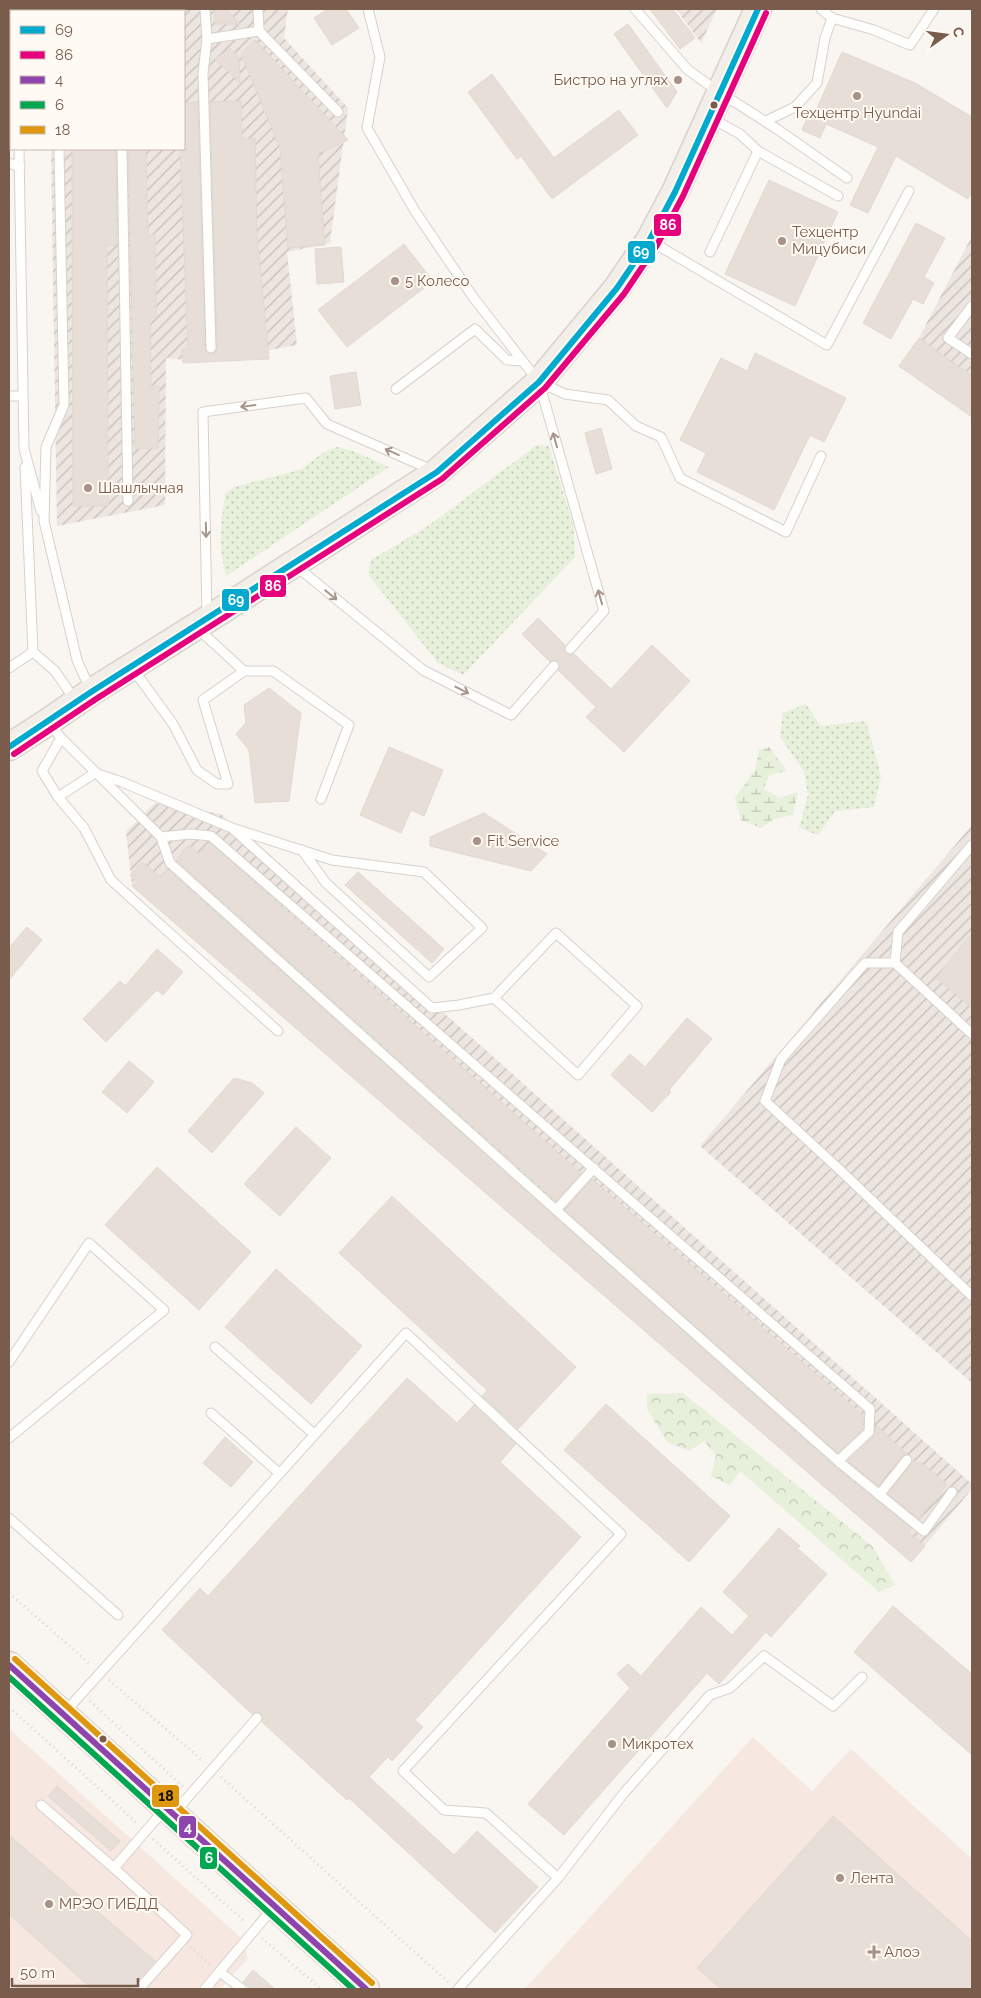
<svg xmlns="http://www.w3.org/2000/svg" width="981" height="1998" viewBox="0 0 981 1998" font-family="Raleway,sans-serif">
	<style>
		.commercial { fill: #f6e8e1 }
		.industrial { fill: url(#industrial-furrows) }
		.grass { fill: url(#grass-dots) }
		.forest { fill: url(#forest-crowns) }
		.wetland { fill: url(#wetland-marsh) }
		.building { fill: #e6ded7; stroke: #e2d8d2 }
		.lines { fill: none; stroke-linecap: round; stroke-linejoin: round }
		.lane-casing { stroke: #d7d1cb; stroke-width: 11 }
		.primary-casing { stroke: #dad1cc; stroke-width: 29 }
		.path { stroke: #dcd5d0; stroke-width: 3; stroke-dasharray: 1 4; stroke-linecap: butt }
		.lane { stroke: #fefefd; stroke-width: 9 }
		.primary { stroke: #f3eee8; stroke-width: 26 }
		.bus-1-casing { stroke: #fffaf3; stroke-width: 10 }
		.bus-2-casing { stroke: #fffaf3; stroke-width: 10 }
		.bus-3-casing { stroke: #fffaf3; stroke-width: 10 }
		.bus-4-casing { stroke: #fffaf3; stroke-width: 10 }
		.bus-5-casing { stroke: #fffaf3; stroke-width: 10 }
		.bus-1 { stroke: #00a9ce; stroke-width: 6 }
		.bus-2 { stroke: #e5007d; stroke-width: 6 }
		.bus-3 { stroke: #8e44ad; stroke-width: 6 }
		.bus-4 { stroke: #00a651; stroke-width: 6 }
		.bus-5 { stroke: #de970f; stroke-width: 6 }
		.oneway { stroke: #a8958b }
		.poi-dot { fill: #a69286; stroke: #fffaf3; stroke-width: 2 }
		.bus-dot { fill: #7a5c4d; stroke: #fffaf3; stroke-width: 2 }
		.labels { text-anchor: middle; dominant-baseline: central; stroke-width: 4; stroke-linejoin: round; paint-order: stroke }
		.poi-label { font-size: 15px; fill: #7a5c4d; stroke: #fffaf3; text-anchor: start }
		.line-badge { stroke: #fffaf3; stroke-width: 2 }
		.badge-label { font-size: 14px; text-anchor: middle; font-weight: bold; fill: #fff }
		.pale-badge-label { font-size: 14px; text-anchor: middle; font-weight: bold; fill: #111 }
	</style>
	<defs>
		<pattern id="industrial-furrows" width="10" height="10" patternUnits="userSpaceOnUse" patternTransform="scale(1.25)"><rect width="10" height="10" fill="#ede5e0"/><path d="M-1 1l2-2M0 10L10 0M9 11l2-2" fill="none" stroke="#c5bdb8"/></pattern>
		<pattern id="grass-dots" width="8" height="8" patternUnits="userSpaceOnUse" patternTransform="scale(1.25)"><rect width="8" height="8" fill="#e7f0db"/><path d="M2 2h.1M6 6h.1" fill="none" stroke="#c0c6b4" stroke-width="1.8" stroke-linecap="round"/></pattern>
		<pattern id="forest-crowns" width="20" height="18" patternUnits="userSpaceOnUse" patternTransform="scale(1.25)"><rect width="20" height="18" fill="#e7f0db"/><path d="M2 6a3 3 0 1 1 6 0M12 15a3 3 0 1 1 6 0" fill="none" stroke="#c0c6b4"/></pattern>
		<pattern id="wetland-marsh" width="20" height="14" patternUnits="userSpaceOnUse" patternTransform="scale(1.25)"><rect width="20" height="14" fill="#e7f0db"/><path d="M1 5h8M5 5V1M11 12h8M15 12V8" fill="none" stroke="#c0c6b4"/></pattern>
	</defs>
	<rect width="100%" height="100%" fill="#f9f5f0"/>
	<!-- commercial -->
	<g class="commercial">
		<path d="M9 1729 241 1938 248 1958 220 1989H9Z"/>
		<path d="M753 1737 812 1791 851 1749 972 1859V1989H525Z"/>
	</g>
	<!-- industrial -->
	<g class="industrial">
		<path d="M49 9H288L284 38 348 108 330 243 287 252 297 345 205 362 166 358 165 505 57 526 51 149H184V11H49Z"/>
		<path d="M676 9H717L701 43Z"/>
		<path d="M972 236V417L899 366 919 338Z"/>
		<path d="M155 803 221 814 972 1484V1489L911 1562 132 886 126 832Z"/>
		<path d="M972 825V1383L700 1146Z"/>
	</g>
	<!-- grass -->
	<g class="grass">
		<path d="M537 445 549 446 574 528 575 557 463 675 438 663 368 574 371 560 428 526Z"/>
		<path d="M337 447 353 451 389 467 226 576C218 548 221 522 225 494L234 487 302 469 324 452Z"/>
		<path d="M806 704 821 726 866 721 881 776 874 807 835 811 818 835 799 828 808 795 804 771 780 737 783 713Z"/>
	</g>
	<!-- forest -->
	<path class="forest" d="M683 1393 872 1546 895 1585 879 1592 740 1471 730 1485 711 1476 716 1455 704 1441 689 1451 667 1442 647 1409V1394Z"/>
	<!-- wetland -->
	<path class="wetland" d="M769 747 787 771 769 775 764 789 780 798 798 792 793 815 774 819 761 828 741 820 735 798 755 770 759 750Z"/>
	<!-- building -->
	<g class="building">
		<path d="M215 9H226L240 24H215Z"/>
		<path d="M328 9H346L359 28 332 45 314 18Z"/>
		<path d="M650 9H673L695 38 680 49Z"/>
		<path d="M628 24 677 92 667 108 614 34Z"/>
		<path d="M255 40 348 140 318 154 325 245 288 248 280 148 241 54Z"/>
		<path d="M230 48 239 58 240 83 215 59Z"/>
		<path d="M842 52 915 83 972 117V192L968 199 896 156 868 213 850 205 878 147 826 124 820 138 802 130 809 113 814 115Z"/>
		<path d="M492 74 554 158 619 110 638 135 552 199 521 156 517 159 468 92Z"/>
		<path d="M241 101 242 139 255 138 257 234 269 359 183 363 182 349H188L180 149H184V103L198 102 205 348 206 352 211 354 215 353 217 348 210 102Z"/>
		<path d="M72 149H116L117 245H107L108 506H73Z"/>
		<path d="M128 149H146L148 235H155L156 317H150L151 386H159L158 448 135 449Z"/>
		<path d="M769 180 838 212 795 306 725 274Z"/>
		<path d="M916 223 945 238 924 277 934 283 923 304 913 299 891 339 863 323Z"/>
		<path d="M404 244 433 281 347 347 318 310Z"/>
		<path d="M341 247 344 282 317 284 315 249Z"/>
		<path d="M919 338 972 376V417L899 366Z"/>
		<path d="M755 353 846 398 824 442 810 435 774 510 697 472 706 453 680 440 721 358 747 371Z"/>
		<path d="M356 372 361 405 335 409 330 376Z"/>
		<path d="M601 428 612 469 596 474 585 433Z"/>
		<path d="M538 618 565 645 564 648 566 653 569 655 574 654 611 689 652 645 690 681 624 752 586 717 596 707 558 670 560 667 558 662 555 660 550 662 522 634Z"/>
		<path d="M269 688 301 713 289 801 255 803 249 750 236 734 246 723 244 705Z"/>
		<path d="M389 747 443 770 424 816 411 810 401 833 360 815Z"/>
		<path d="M484 813 547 854 531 871 430 846V837Z"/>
		<path d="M209 842 581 1173 556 1201 176 860 189 845 199 854Z"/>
		<path d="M142 862 160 877 167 869 834 1466 911 1528 908 1532 925 1546 911 1562 132 886 137 882 130 876Z"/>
		<path d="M358 872 444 949 432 963 345 885Z"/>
		<path d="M27 927 42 940 9 980V948Z"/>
		<path d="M972 933V1008L936 978Z"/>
		<path d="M157 949 183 972 163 995 157 990 106 1042 83 1019 120 981 125 986Z"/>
		<path d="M687 1018 712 1039 669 1090 671 1092 652 1112 611 1075 630 1054 645 1067Z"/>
		<path d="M129 1061 154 1082 127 1113 102 1092Z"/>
		<path d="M234 1078 252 1083 264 1093 212 1153 188 1131Z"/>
		<path d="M296 1127 331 1158 280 1216 244 1184Z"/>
		<path d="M157 1167 251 1252 199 1310 105 1225Z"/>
		<path d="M592 1179 863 1415V1429L838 1453 565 1210Z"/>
		<path d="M392 1196 576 1367 518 1429 482 1396 487 1390 339 1253Z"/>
		<path d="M276 1269 362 1346 311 1404 225 1327Z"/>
		<path d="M407 1378 457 1423 474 1405 516 1444 500 1462 581 1537 415 1720 423 1727 392 1761 388 1757 369 1777 454 1855 477 1831 538 1887 495 1933 349 1798 347 1800 262 1722 263 1719 261 1714 258 1712 252 1714 162 1630 200 1588 208 1596Z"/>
		<path d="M606 1404 730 1516 689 1562 564 1450Z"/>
		<path d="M876 1425 907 1454 902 1456 878 1486 848 1461 873 1437Z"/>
		<path d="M225 1437 253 1462 231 1487 203 1463Z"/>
		<path d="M913 1460 918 1464 920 1462 947 1484 919 1519 888 1494Z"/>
		<path d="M779 1528 800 1546 797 1548 827 1574 771 1637 766 1632 719 1684 707 1673 564 1835 528 1804 630 1688 617 1674 628 1664 641 1676 701 1607 732 1635 749 1616 723 1592Z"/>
		<path d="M893 1606 972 1674V1755L854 1652Z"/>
		<path d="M57 1786 120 1841 111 1851 48 1796Z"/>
		<path d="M833 1816 972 1941V1989H721L697 1968Z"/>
		<path d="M9 1835 155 1961 130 1989H92L9 1914Z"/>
		<path d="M253 1970 275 1989H251L243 1982Z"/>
	</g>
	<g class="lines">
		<defs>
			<g id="lane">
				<path d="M10 9 11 11"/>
				<path d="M57 9V11"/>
				<path d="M120 9V11"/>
				<path d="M205 9 207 39 203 73 211 348"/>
				<path d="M258 9 259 31"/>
				<path d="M368 9 380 57 367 128 415 211 473 297 539 382 604 611 570 649"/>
				<path d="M635 9 688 70 719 92 777 129 847 178"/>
				<path d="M821 9 832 18 874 30 910 45 934 9"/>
				<path d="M207 39 259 31 338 112"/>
				<path d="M711 118 740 134 758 151 838 196"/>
				<path d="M766 121 795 107 817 83 825 38 832 18"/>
				<path d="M19 149 24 449 41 511"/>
				<path d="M59 149 64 405 46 447 44 521 77 660 90 689"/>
				<path d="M122 149 128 501"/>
				<path d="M9 163 20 167"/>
				<path d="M652 242 827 345 909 191"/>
				<path d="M710 252 758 151"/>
				<path d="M972 306 948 338 972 354"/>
				<path d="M541 383 565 394 608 400 636 426 661 437 680 478 786 532 821 456"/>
				<path d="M396 389 475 329 507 360 522 361"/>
				<path d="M9 396H22"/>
				<path d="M25 467 33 652 55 671 75 700"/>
				<path d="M296 566 423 670 511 715 554 666"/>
				<path d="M207 616 203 412 306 398 327 424 432 470"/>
				<path d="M9 668 33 652"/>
				<path d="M133 669 173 724 197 770 217 784H228L203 700 244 671 197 628"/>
				<path d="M244 671H273L349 725 321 799"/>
				<path d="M50 724 61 738 161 837 170 863 556 1210 838 1461 924 1531 952 1492"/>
				<path d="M61 738 42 771 58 797 95 773 122 782 232 828 332 860 424 872 482 928 429 977 326 883 302 850"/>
				<path d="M58 797 84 828 111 880 278 1031"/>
				<path d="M234 830 432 1008 459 1005 494 998 578 1075 637 1006 556 933 494 998"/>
				<path d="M161 837 190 834 211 836 870 1409 869 1432 838 1461"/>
				<path d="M972 845 898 932 895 963 972 1034"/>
				<path d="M895 963H865L781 1059 765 1101 840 1170 972 1296"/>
				<path d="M556 1210 594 1168"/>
				<path d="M215 1347 314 1434"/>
				<path d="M9 1362 89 1243 164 1310 9 1438"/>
				<path d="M211 1413 279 1473"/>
				<path d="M879 1495 907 1460"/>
				<path d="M9 1518 118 1615"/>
				<path d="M65 1712 406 1333 621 1534 403 1771 444 1810 486 1813 558 1878 458 1989"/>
				<path d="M41 1805 114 1868 164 1810"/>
				<path d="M175 1812 257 1718"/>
				<path d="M114 1868 187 1935 139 1989"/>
				<path d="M558 1878 624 1793 710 1695 730 1688 764 1656 833 1706 862 1677"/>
				<path d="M220 1972 242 1989"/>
				<path d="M9 1986 13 1989"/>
				<path d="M205 1989 273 1908"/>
			</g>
			<g id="primary">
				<path d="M9 747 48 722 91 692 208 619 437 472 539 382 617 288 649 241 675 192 758 9"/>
				<path d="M9 1665 366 1989"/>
			</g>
		</defs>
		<!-- lane casing -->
		<use href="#lane" class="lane-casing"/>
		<!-- primary casing -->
		<use href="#primary" class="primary-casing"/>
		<!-- path -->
		<g class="path">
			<path d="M9 1593 91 1665"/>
			<path d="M109 1680 203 1761"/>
			<path d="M90 1701 183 1787"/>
			<path d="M9 1707 138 1824"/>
			<path d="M221 1777 448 1982"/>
			<path d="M153 1839 245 1922"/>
			<path d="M262 1938 321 1989"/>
			<path d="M190 1947 210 1964"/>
		</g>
		<!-- lane -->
		<use href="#lane" class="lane"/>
		<!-- primary -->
		<use href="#primary" class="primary"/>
		<defs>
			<path id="bus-1" d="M9 747 91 692 437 472 539 382 617 288 649 241 675 192 758 9"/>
			<path id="bus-2" d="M14 754 96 699 442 479 545 388 624 294 657 245 683 196 766 13"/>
			<path id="bus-3" d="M9 1665 366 1989"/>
			<path id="bus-4" d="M9 1677 353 1989"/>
			<path id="bus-5" d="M15 1659 372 1983"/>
		</defs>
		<!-- bus-1 casing -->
		<use href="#bus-1" class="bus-1-casing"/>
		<!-- bus-2 casing -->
		<use href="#bus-2" class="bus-2-casing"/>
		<!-- bus-3 casing -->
		<use href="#bus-3" class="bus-3-casing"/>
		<!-- bus-4 casing -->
		<use href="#bus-4" class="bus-4-casing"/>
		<!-- bus-5 casing -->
		<use href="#bus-5" class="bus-5-casing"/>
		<!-- bus-1 -->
		<use href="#bus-1" class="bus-1"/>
		<!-- bus-2 -->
		<use href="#bus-2" class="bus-2"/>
		<!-- bus-3 -->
		<use href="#bus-3" class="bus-3"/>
		<!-- bus-4 -->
		<use href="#bus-4" class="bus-4"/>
		<!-- bus-5 -->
		<use href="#bus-5" class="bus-5"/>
	</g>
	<!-- one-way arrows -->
	<defs><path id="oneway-shaft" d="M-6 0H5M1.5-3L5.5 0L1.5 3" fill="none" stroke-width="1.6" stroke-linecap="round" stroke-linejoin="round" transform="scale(1.25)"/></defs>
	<g class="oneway">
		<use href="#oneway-shaft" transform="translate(248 406) rotate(172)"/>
		<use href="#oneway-shaft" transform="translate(555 440) rotate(-106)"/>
		<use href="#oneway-shaft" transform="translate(392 452) rotate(-156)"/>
		<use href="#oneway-shaft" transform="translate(206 530) rotate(89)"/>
		<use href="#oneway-shaft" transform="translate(331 595) rotate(39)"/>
		<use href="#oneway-shaft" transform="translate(600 597) rotate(-106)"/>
		<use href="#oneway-shaft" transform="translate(462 690) rotate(27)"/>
	</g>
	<!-- markers -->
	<g class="poi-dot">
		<circle cx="678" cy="80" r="5"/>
		<circle cx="857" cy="96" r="5"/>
		<circle cx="782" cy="241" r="5"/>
		<circle cx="395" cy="281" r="5"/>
		<circle cx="88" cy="488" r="5"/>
		<circle cx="477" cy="841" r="5"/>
		<circle cx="612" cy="1744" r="5"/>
		<circle cx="840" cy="1878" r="5"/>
		<circle cx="49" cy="1904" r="5"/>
		<path d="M871.5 1944.5h5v5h5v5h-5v5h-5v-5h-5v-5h5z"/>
	</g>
	<g class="bus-dot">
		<circle cx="714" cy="105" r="4.5"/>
		<circle cx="103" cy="1739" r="4.5"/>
	</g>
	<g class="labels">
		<!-- poi labels -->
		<g class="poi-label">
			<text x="668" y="80" text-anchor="end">Бистро на углях</text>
			<text x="857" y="113" text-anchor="middle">Техцентр Hyundai</text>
			<text x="792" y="232">Техцентр<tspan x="792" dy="17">Мицубиси</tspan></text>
			<text x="405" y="281">5 Колесо</text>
			<text x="98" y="488">Шашлычная</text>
			<text x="487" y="841">Fit Service</text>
			<text x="622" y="1744">Микротех</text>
			<text x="850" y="1878">Лента</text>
			<text x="59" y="1904">МРЭО ГИБДД</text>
			<text x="884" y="1952">Алоэ</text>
		</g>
	</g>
	<g class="line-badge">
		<rect x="653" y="213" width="29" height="24" rx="5" fill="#e5007d"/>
		<rect x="627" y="240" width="29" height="24" rx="5" fill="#00a9ce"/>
		<rect x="259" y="574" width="28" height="24" rx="5" fill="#e5007d"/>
		<rect x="221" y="588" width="29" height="24" rx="5" fill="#00a9ce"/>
		<rect x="151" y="1784" width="29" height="24" rx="5" fill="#de970f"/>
		<rect x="178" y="1815" width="19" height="24" rx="5" fill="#8e44ad"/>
		<rect x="199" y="1846" width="19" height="24" rx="5" fill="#00a651"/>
	</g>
	<g class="badge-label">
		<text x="668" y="230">86</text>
		<text x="641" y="257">69</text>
		<text x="273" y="591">86</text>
		<text x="236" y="605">69</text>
		<text x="188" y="1832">4</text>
		<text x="209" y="1863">6</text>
	</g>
	<g class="pale-badge-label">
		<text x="166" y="1801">18</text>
	</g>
	<!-- border -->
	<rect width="981" height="1998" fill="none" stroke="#7a5c4d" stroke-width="20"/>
	<!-- legend -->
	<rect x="10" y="10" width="175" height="140" fill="#fffaf3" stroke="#cabbb1"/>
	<rect x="20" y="26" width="25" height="8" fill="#00a9ce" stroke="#cabbb1"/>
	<text x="55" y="35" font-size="15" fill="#7a5c4d">69</text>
	<rect x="20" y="51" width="25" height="8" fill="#e5007d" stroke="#cabbb1"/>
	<text x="55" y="60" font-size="15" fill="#7a5c4d">86</text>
	<rect x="20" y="76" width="25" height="8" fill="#8e44ad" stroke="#cabbb1"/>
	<text x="55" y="85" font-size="15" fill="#7a5c4d">4</text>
	<rect x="20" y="101" width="25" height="8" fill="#00a651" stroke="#cabbb1"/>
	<text x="55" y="110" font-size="15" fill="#7a5c4d">6</text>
	<rect x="20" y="126" width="25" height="8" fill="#de970f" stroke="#cabbb1"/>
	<text x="55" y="135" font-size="15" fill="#7a5c4d">18</text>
	<!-- north arrow -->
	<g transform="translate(946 35) rotate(76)" stroke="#fffaf3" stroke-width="4" paint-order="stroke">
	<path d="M0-4L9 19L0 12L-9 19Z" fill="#7a5c4d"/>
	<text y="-8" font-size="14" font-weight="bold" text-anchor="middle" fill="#7a5c4d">С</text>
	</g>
	<!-- scale -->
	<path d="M12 1978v8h126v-8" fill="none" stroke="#7a5c4d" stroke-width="2.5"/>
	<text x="20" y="1978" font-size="15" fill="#7a5c4d" stroke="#fffaf3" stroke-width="4" paint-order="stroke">50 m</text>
</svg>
